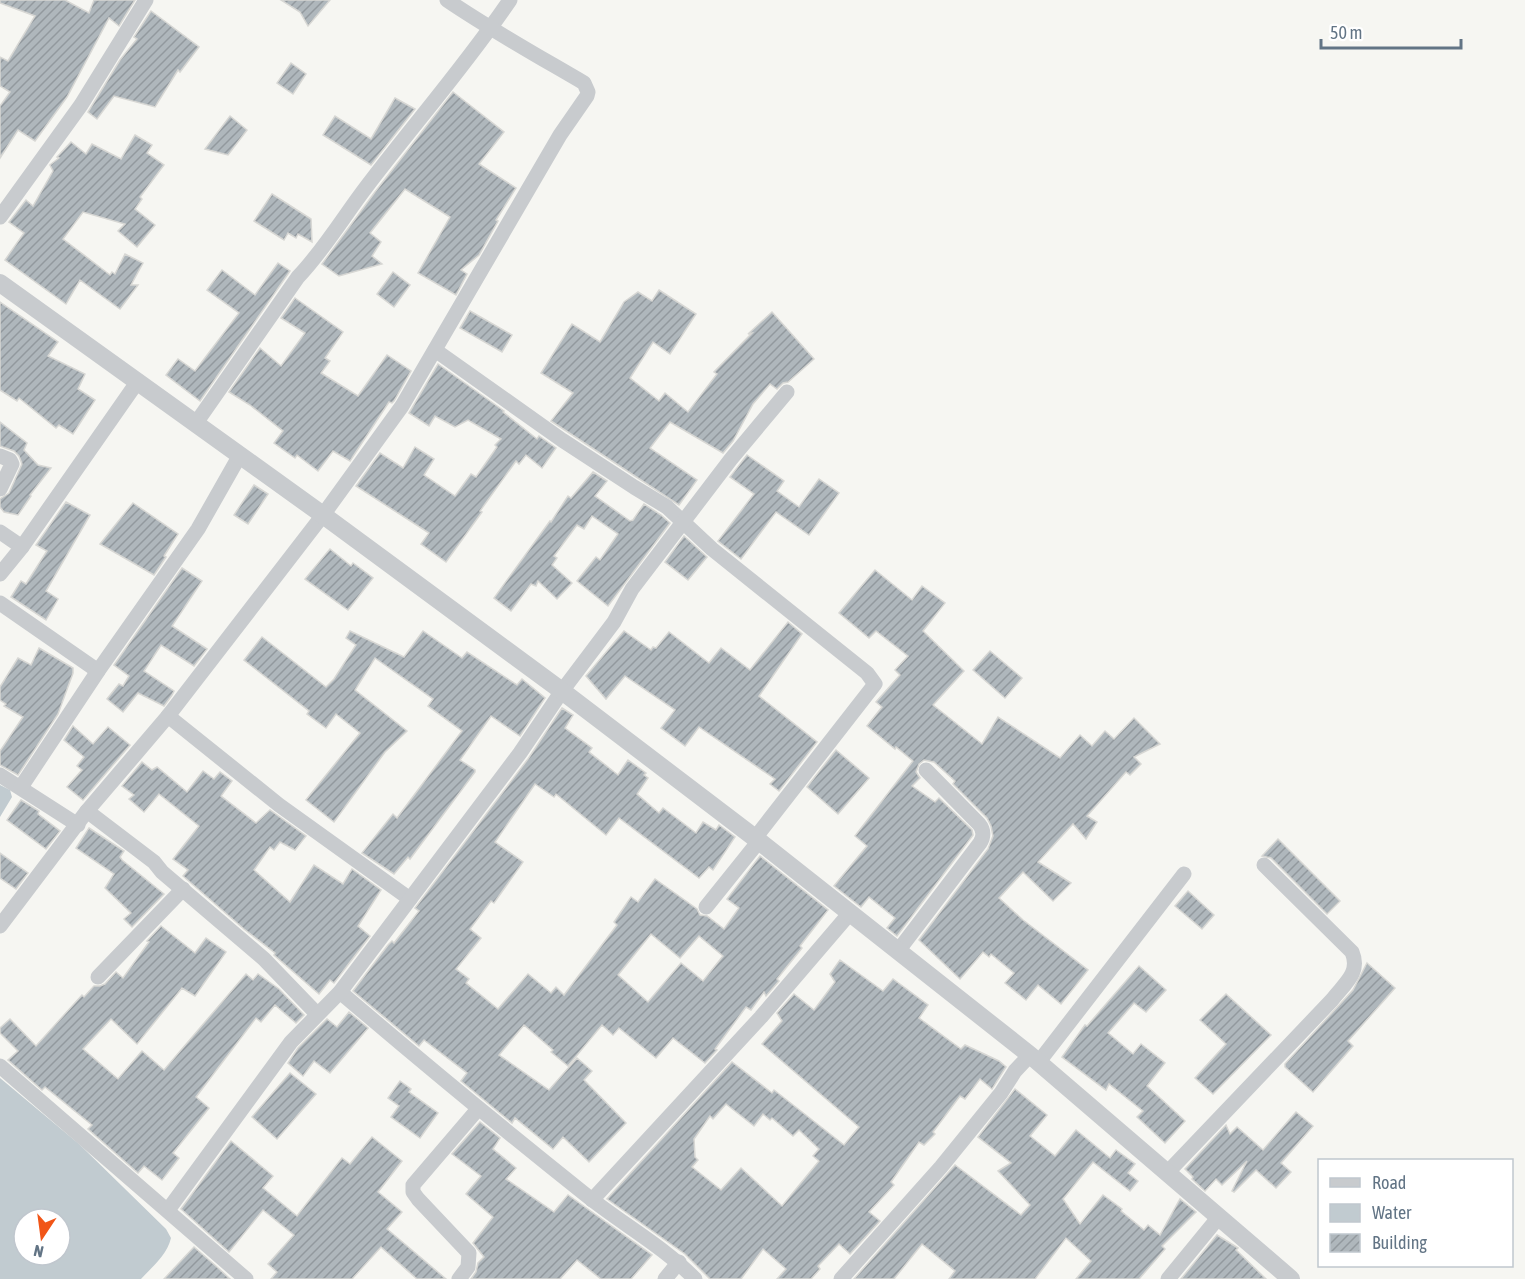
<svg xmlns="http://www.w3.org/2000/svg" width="1525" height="1279" viewBox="0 0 1525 1279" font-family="'Asap Condensed',sans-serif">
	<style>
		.water { fill: #c1cbd0; fill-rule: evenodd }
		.building { fill: url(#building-hatch); stroke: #d7d7d4; stroke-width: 1.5; fill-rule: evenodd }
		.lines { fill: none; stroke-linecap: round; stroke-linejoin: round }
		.minor { stroke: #c8cbce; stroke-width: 15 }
		.tertiary { stroke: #c8cbce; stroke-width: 18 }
	</style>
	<defs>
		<pattern id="building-hatch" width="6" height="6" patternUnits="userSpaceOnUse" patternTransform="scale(1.5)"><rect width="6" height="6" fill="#afb7bc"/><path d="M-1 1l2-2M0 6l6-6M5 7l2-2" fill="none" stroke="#92999e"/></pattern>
	</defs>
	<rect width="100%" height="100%" fill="#f6f6f2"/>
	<!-- water -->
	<g class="water">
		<path d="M0 785 10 790 12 797 0 817Z"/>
		<path d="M0 1078 79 1144 166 1229 171 1238C167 1255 152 1267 141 1279H0ZM24 1219H60V1255H24Z"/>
	</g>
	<!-- building -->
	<g class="building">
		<path d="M0 0H65L89 13 94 0H135L119 26 109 18 67 97 35 141 18 130 0 158V106L10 92 0 86V57L8 61 35 16 0 3Z"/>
		<path d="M281 0H330L308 26 300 12Z"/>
		<path d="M151 11 199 47 180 72 178 70 155 107 114 96 97 119 88 112 120 60 137 39 134 37Z"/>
		<path d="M291 63 306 74 293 94 277 83Z"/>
		<path d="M453 92 504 132 479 164 516 188 496 220 498 221 479 255 461 270 467 274 456 295 418 273 450 217 405 189 370 233 381 242 372 256 382 264 339 276 322 264 375 192Z"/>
		<path d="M395 98 415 109 371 165 323 135 335 116 371 139Z"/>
		<path d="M230 116 247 130 228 155 205 149Z"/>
		<path d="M135 135 152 145 147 153 164 165 140 197 142 199 135 209 155 225 137 247 118 231 125 224 83 212 63 239 110 275 112 272 115 274 125 254 143 263 131 285H138L120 309 80 280 66 304 5 260 24 233 9 222 26 200 33 206 53 171 50 165 59 158 57 157 71 142 86 154 92 144 121 159Z"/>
		<path d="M272 194 311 219 312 242 298 234 296 238 288 233 284 240 254 221Z"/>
		<path d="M278 263 290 271 200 401 166 375 178 359 195 371 239 313 207 290 222 270 255 295Z"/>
		<path d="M393 272 410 285 394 307 377 294Z"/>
		<path d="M659 290 696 314 670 354 653 342 630 378 659 401 665 393 688 412 717 374 714 372 752 333 748 334 772 312 814 359 788 382 783 383 777 389 770 384 753 404 733 441 723 453 670 422 650 448 697 480 679 505 551 421 573 393 541 373 572 324 600 342 624 302 638 292 652 301Z"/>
		<path d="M295 298 343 332 325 358 330 361 321 373 358 396 387 355 411 371 394 401 392 403 389 402 350 461 333 451 318 471 297 455 295 458 274 443 283 431 250 405 229 392 260 348 281 366 305 333 281 318Z"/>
		<path d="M0 302 58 342 48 356 85 374 78 389 95 400 73 434 59 425 56 428 19 398 17 401 0 390Z"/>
		<path d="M470 311 512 335 502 352 460 328Z"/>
		<path d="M438 364 504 411 503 412 537 439 539 436 556 448 542 468 526 455 519 464 516 461 480 511 482 512 446 562 421 544 429 533 356 486 380 453 403 468 415 447 434 459 424 475 455 496 471 474 476 477 497 447 495 445 501 439 468 420 455 427 435 416 429 426 409 413Z"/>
		<path d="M0 422 27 443 24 450 38 465 51 468 30 495 31 496 18 515 4 512 0 507V499L9 493 22 464 19 456 14 451 0 446Z"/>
		<path d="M747 455 784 481 777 491 799 507 819 479 839 493 809 535 776 512 741 559 718 541 754 494 730 477Z"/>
		<path d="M593 472 607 481 595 496 630 521 633 520 644 504 661 515 670 523 608 606 577 581 596 557 600 560 618 534 592 516 584 529 577 525 554 556 557 558 552 565 572 583 557 599 538 581 536 586 531 584 511 611 494 598 550 521 551 522 568 496 571 498Z"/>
		<path d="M254 485 268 494 248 524 234 515Z"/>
		<path d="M66 502 90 515 46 591 58 599 46 620 11 597 21 581 26 584 47 551 36 545Z"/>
		<path d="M133 503 178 534 164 556 166 557 154 575 100 544Z"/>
		<path d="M684 536 707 557 688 580 665 562Z"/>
		<path d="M330 549 351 566 353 563 373 578 348 610 305 579Z"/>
		<path d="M182 568 202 581 172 626 207 649 194 666 161 645 144 671 174 691 172 695 164 706 138 693 123 712 107 699 119 684 123 686 129 676 114 665Z"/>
		<path d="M875 570 912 600 922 586 945 603 923 631 964 671 933 705 982 744 998 717 1060 758 1080 735 1092 746 1105 731 1114 739 1134 718 1160 744 1134 757 1141 764 1130 775 1126 772 1087 816 1097 822 1086 839 1073 824 1038 862 1071 883 1053 901 1023 872 999 898 1023 920 1088 970 1061 1004 1038 985 1026 1000 1005 983 1014 973 991 954 989 957 983 952 960 979 919 940 988 849 993 836 991 826 987 818 953 784 955 781 934 762 924 760 919 764 916 772 920 778 912 786 935 802 939 798 972 830 973 835 897 936 887 928 895 918 869 897 861 907 834 886 867 846 855 836 913 761 896 747 895 749 867 726 882 707 876 702 900 675 895 670 908 656 876 631 869 638 839 613Z"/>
		<path d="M788 622 802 634 759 696 817 742 779 791 770 784 775 779 699 727 685 746 661 728 675 710 625 676 606 699 586 676 624 631 651 650 653 647 656 648 669 632 709 663 721 648 750 670Z"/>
		<path d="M350 631 404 657 423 631 462 658 467 652 517 685 522 679 545 698 520 736 491 716 460 760 475 770V772L410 859 408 857 394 874 362 853 393 814 397 818 462 731 428 706 433 699 375 658 355 690 407 731 385 752 334 822 306 800 360 733 336 714 326 728 307 714 309 711 244 660 262 637 326 687 334 679 356 645 346 638Z"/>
		<path d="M39 648 73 668V673L58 714 18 775 0 765V751L23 717 4 706 6 704 0 700V687L18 658 31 665Z"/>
		<path d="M990 651 1022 678 1005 698 973 670Z"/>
		<path d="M562 708 573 715 565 728 592 748 589 752 618 775 628 760 646 773 644 775 648 778 637 794 659 813 663 808 696 833 703 822 716 830 719 825 735 837 713 870 709 867 699 878 619 818 606 835 556 794 554 797 535 784 495 842 523 862 494 903 491 901 470 929 481 938 456 969 469 979 466 983 498 1009 528 974 551 993 556 987 564 995 617 925 614 922 631 897 638 902 655 879 697 909 700 915 707 916 724 929 739 908 727 899 760 856 828 910 800 946 802 948 777 979 779 981 766 996 764 992 751 1010 746 1007 715 1049 717 1050 705 1063 673 1038 656 1058 619 1028 613 1035 602 1025 568 1066 551 1052 553 1050 524 1025 499 1055 549 1090 577 1058 592 1071 584 1080 626 1123 589 1162 563 1137 553 1149 515 1118 512 1123 461 1081 467 1073 424 1040 419 1046 353 991 388 945 392 941 394 943 419 911 415 908 528 759ZM651 934 680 958 699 936 723 956 703 981 681 963 648 1002 618 975Z"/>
		<path d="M73 726 93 744 108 727 130 745 83 800 67 787 82 770 77 766 84 757 64 740Z"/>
		<path d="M836 750 869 778 838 814 807 787Z"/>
		<path d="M142 762 152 770 157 767 187 792 203 771 214 779 220 772 232 781 221 796 256 823 270 810 306 836 295 850 280 842 274 850 270 847 254 870 290 902 314 865 343 884 352 869 381 890 358 926 370 936 334 983 330 980 319 994 274 955 275 953 244 929 183 876 188 870 173 859 199 826 159 794 144 812 129 799 134 795 122 786Z"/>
		<path d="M21 800 39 811 38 814 60 831 46 849 7 820Z"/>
		<path d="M89 828 124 851 120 857 122 860 164 894 132 927 124 919 131 913 105 888 114 874 76 848Z"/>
		<path d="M1278 839 1340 901 1327 914 1271 858 1262 856Z"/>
		<path d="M0 853 28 873 16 889 0 878Z"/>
		<path d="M1188 891 1214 915 1202 929 1175 906Z"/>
		<path d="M161 926 195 953 206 938 226 952 195 996 182 988 137 1044 111 1019 83 1049 118 1079 142 1051 164 1070 246 974 253 980 258 974 279 989 304 1015 296 1023 275 1005 261 1022 256 1018 196 1097 209 1108 173 1153 179 1158 162 1180 144 1166 138 1173 88 1129 92 1125 45 1087 42 1090 8 1060 18 1051 0 1033V1028L10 1019 36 1046 82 995 84 997 94 986H100L105 984 116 972 123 978 149 942 147 941Z"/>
		<path d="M840 960 883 991 893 979 928 1005 919 1018 961 1049 965 1045 999 1061 1006 1067 992 1089 980 1079 965 1099 960 1096 933 1132 935 1134 924 1145 919 1142 891 1182 894 1185 869 1212 880 1221 850 1254 839 1244 818 1266 820 1269 811 1279H777L786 1269 763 1249 741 1279H710L685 1254 607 1199 732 1062 772 1093 774 1090 844 1145 859 1127 762 1044 782 1021 777 1013 794 994 814 1010 835 982 830 974ZM726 1104 754 1126 763 1114 770 1120 772 1118 793 1136 799 1130 819 1149 813 1156 819 1161 782 1206 741 1168 721 1190 692 1167 698 1160 695 1157 694 1139 710 1116 713 1119Z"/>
		<path d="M1367 963 1395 988 1348 1041 1353 1046 1313 1092 1285 1067V1064L1353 990Z"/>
		<path d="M1139 966 1166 990 1146 1012 1134 1003 1108 1033 1133 1054 1141 1044 1165 1063 1147 1086 1185 1121 1165 1143 1137 1117 1143 1111 1109 1084 1106 1090 1062 1057 1085 1025 1087 1026Z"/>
		<path d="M1226 994 1271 1035 1213 1094 1195 1078 1226 1044 1200 1020Z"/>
		<path d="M349 1012 368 1028 330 1073 314 1061 303 1076 288 1063 298 1048 327 1019 337 1027Z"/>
		<path d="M290 1073 316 1094 277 1139 252 1117Z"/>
		<path d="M400 1081 411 1089 409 1092 438 1113 420 1138 391 1117 399 1106 388 1098Z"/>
		<path d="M1015 1089 1047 1115 1030 1136 1055 1156 1076 1130 1110 1158 1116 1150 1135 1164 1128 1173 1138 1181 1130 1191 1093 1162 1063 1199 1080 1224 1103 1195 1122 1209 1121 1211 1144 1230 1148 1225 1160 1235 1180 1199 1196 1212 1162 1246 1165 1249 1139 1279H1076L1091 1261 1066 1238 1035 1279H949L955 1271 922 1244 894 1279H854L955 1165 1021 1215 1030 1205 998 1171 1011 1163 978 1137Z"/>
		<path d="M1296 1112 1313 1126 1281 1163 1291 1172 1276 1188 1256 1170 1234 1192 1232 1191 1247 1161 1222 1185 1216 1179 1205 1191 1192 1179 1193 1177 1185 1169 1226 1125 1230 1134 1237 1127 1263 1150Z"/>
		<path d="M480 1122 500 1138 493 1149 516 1168 506 1179 554 1212 568 1195 652 1255 631 1279H601L577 1260 560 1279H471L476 1272 478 1263 484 1257 473 1243 493 1217 466 1194 481 1176 452 1154Z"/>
		<path d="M372 1137 402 1161 378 1192 402 1212 387 1229 446 1279H417L381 1247 352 1279H271L277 1272 268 1264 294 1235 263 1210 229 1252 181 1209 231 1141 273 1176 263 1188 297 1216 342 1158 350 1164Z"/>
		<path d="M1217 1235 1238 1248 1236 1250 1266 1279H1181Z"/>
		<path d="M194 1247 217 1267 230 1279H164Z"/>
	</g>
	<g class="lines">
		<!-- minor -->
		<g class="minor">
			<path d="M0 217 81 105 146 0"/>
			<path d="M435 350 562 440 634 487 667 507 712 549 867 673 875 684 755 838"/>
			<path d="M196 423 298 277C324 250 344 216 367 186 414 124 466 65 510 0"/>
			<path d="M0 456 10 460 12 464 0 489"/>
			<path d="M0 532 22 547"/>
			<path d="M0 574 22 547 138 381"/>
			<path d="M0 603 98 671"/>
			<path d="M168 716 279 805 410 899"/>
			<path d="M0 775 78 825"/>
			<path d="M21 787 98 671 198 529 240 455"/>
			<path d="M87 811 154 862 162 872 264 959 317 1014"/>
			<path d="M706 907 759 841"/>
			<path d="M0 926 87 811 168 716 323 515 402 406 560 135 587 96 588 92 584 83C538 56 491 30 447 0"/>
			<path d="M898 951 980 843C984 837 984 830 979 824L926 770"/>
			<path d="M98 977 183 889"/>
			<path d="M340 992C421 1061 503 1129 586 1195 622 1224 663 1246 695 1279"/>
			<path d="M1038 1063 1184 874"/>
			<path d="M0 1066 246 1279"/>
			<path d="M1167 1173 1332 1000C1344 984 1361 973 1352 952L1264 865"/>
			<path d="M592 1200 761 1017 850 913"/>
			<path d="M168 1210 291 1042 340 992 520 753 562 691 614 622 632 589 731 459 787 392"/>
			<path d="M459 1279 468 1267 469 1253 418 1199 413 1192V1185L478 1109"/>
			<path d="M665 1279 679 1262"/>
			<path d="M841 1279 941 1167 1001 1093 1015 1071 1030 1055"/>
			<path d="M1168 1279 1218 1218"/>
		</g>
		<!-- tertiary -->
		<path class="tertiary" d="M0 283 323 515 562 691 755 838 1030 1055 1291 1279"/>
	</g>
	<!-- legend -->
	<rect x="1318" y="1159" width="195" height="108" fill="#ffffff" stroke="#c0c7ce" stroke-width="1.5"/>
	<rect x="1330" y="1178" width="30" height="9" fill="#c8cbce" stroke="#c0c7ce" stroke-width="1.5"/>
	<text x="1372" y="1189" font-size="18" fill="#627485">Road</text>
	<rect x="1330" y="1204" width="30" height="18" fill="#c1cbd0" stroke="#c0c7ce" stroke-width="1.5"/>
	<text x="1372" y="1219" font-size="18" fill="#627485">Water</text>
	<rect x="1330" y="1234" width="30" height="18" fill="url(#building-hatch)" stroke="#c0c7ce" stroke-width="1.5"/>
	<text x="1372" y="1249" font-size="18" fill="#627485">Building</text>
	<!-- north arrow -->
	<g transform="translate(42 1237) rotate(193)"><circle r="28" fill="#ffffff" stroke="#c0c7ce" stroke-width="1.5"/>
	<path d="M0-4.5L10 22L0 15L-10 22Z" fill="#f15517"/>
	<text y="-9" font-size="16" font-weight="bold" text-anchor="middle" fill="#627485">N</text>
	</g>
	<!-- scale -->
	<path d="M1321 39v9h140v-9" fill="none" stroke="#627485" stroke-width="3"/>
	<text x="1330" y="39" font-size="18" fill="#627485" stroke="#ffffff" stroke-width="4.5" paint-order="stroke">50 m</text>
</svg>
